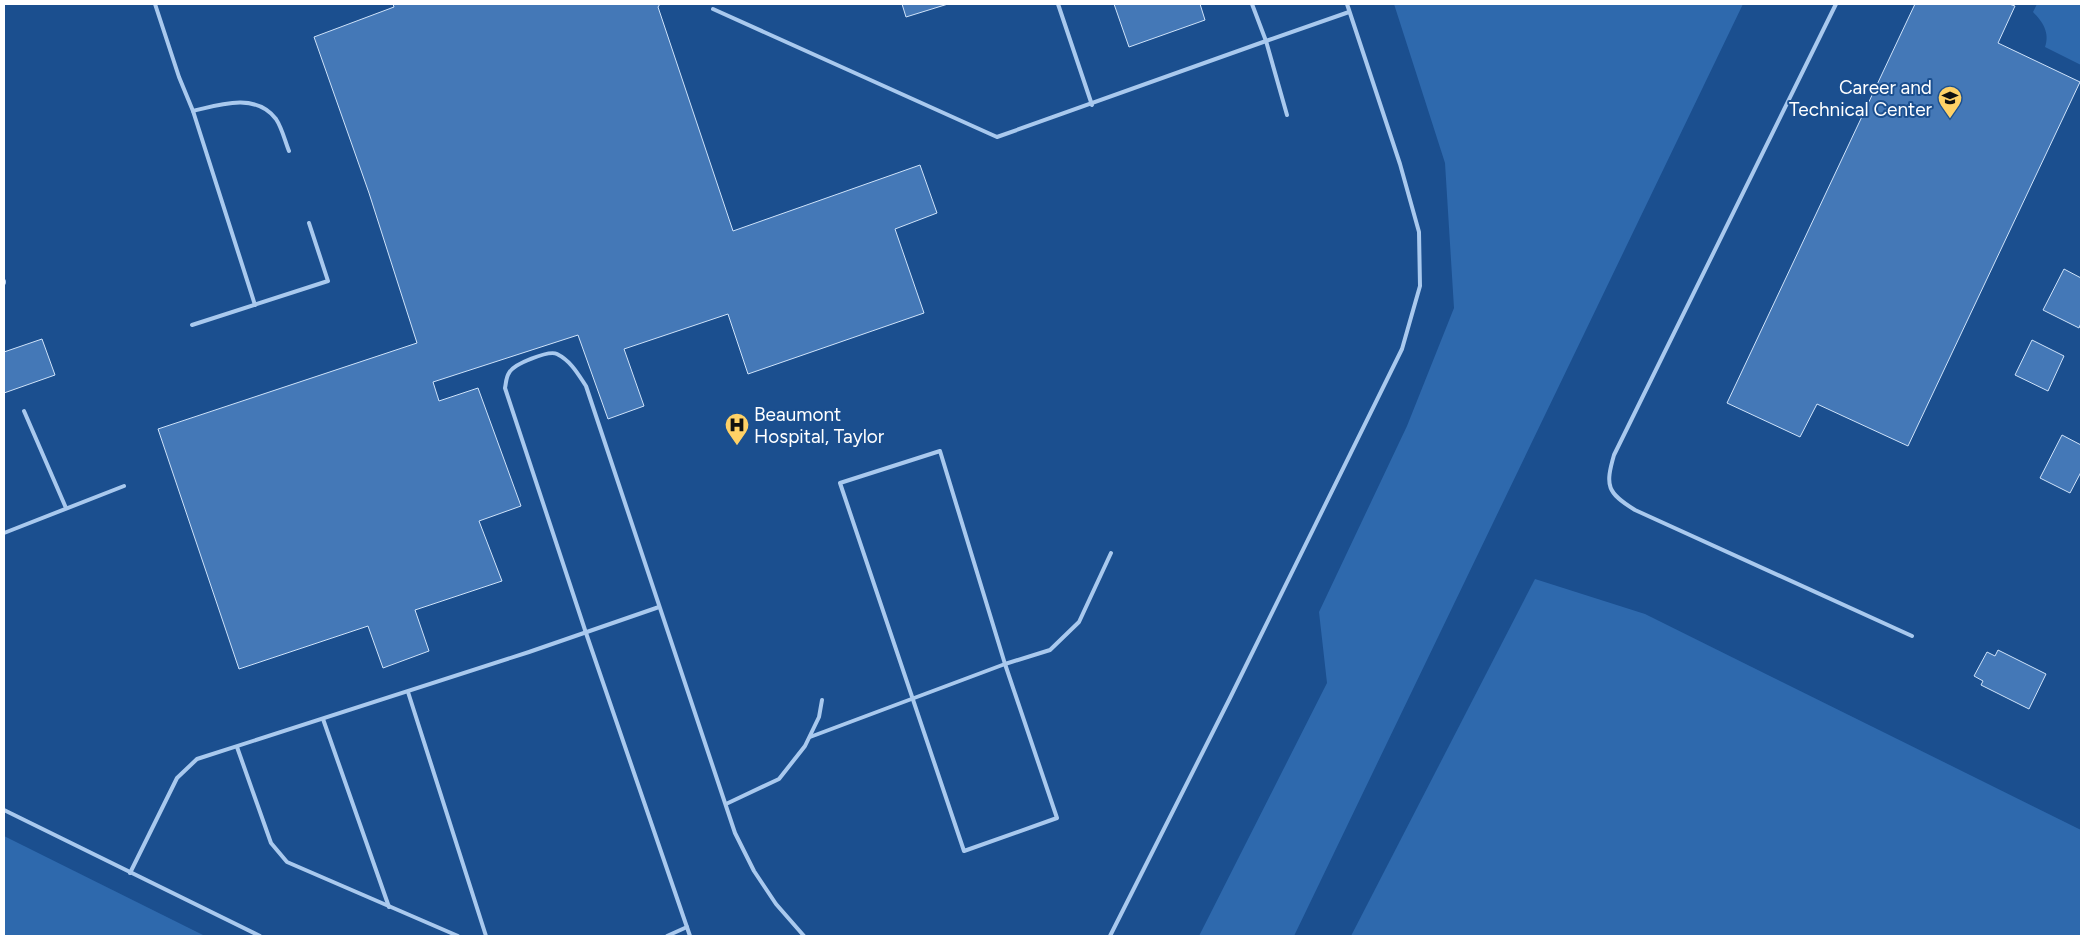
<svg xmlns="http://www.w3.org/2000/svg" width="2085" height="940" viewBox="0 0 2085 940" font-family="Figtree,sans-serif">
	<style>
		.green { fill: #2e69ad }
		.building { fill: #4478b7; stroke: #cfe3fa }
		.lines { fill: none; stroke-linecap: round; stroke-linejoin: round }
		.lane { stroke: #a9c9ee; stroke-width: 4 }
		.labels { text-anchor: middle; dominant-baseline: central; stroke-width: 4; stroke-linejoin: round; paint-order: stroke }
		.poi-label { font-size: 19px; fill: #fff; stroke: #1b4f8f; text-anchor: end }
	</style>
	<rect width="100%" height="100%" fill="#1b4f8f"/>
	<!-- green -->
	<g class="green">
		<path d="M1394 4H1743L1294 936H1199L1327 683 1319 612 1407 426 1454 308 1445 163Z"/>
		<path d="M2037 4H2081V65L2045 47C2050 33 2043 22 2033 12Z"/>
		<path d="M1535 579 1645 614 2081 830V936H1351Z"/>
		<path d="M4 836 205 936H4Z"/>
	</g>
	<!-- building -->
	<g class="building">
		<path d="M393 4H660L658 7 733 231 920 165 937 213 895 229 924 313 748 374 728 314 624 349 644 406 608 419 578 335 433 382 439 401 478 388 521 506 479 521 502 581 415 610 429 651 383 668 368 626 239 669 158 429 417 343 369 193 314 37 394 7Z"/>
		<path d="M902 4H948L906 17Z"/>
		<path d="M1114 4H1200L1205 20 1129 47Z"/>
		<path d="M1915 4H2009L2015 6 1998 43 2080 82 1908 446 1817 404 1800 437 1727 403Z"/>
		<path d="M2064 269 2081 278V323L2079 328 2043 310Z"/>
		<path d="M42 339 55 375 4 393V352Z"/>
		<path d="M2032 340 2064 356 2048 391 2015 375Z"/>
		<path d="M2062 435 2081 445V472L2070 493 2040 478Z"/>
		<path d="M1998 650 2046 674 2029 709 1981 685 1983 681 1974 676 1987 652 1995 656Z"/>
	</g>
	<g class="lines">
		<!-- lane -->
		<g class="lane">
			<path d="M155 4 179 77 193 111 255 305"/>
			<path d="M1058 4 1092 105"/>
			<path d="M1252 4 1266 41 1349 12"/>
			<path d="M1836 4 1614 455C1605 486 1607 493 1635 510L1912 636"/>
			<path d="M713 9 997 137 1266 41 1287 115"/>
			<path d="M193 111C218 105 256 92 276 119 282 128 285 141 289 151"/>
			<path d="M4 281V283"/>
			<path d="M192 325 328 281 309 223"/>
			<path d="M24 411 66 508"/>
			<path d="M940 451 1005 664 1057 818 964 851 840 483Z"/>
			<path d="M4 533 124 486"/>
			<path d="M408 692 486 936"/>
			<path d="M323 719 389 907"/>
			<path d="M810 737 1005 664 1050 650 1079 622 1111 553"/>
			<path d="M237 747 271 843 287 862 458 936"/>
			<path d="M726 804 779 779 805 746 819 717 822 700"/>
			<path d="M4 810 260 936"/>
			<path d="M130 873 177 778 197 759 529 652 659 607"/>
			<path d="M667 936 687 927"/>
			<path d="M690 936 586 633 505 388C506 384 506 377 509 373 513 364 549 350 557 354 571 361 578 374 586 386L735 833 754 871 776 904 804 936"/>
			<path d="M1110 936 1230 698 1402 349 1420 286 1419 232 1400 164 1347 4"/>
		</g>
	</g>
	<!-- icons -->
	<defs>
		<symbol id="school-pin" viewBox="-11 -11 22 30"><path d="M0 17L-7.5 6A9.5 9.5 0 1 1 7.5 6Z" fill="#ffd166" stroke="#1b4f8f"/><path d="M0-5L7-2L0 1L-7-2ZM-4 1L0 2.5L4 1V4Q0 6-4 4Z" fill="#111"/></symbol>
		<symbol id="hospital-pin" viewBox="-11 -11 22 30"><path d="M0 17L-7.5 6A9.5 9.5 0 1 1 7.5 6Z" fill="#ffd166" stroke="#1b4f8f"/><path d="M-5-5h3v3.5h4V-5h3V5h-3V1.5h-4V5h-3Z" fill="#111"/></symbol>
	</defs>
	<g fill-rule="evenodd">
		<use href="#school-pin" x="1936" y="84" width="28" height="38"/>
		<use href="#hospital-pin" x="723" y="411" width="28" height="38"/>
	</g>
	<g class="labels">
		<!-- poi labels -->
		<g class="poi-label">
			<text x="1932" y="87">Career and<tspan x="1932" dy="22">Technical Center</tspan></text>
			<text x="754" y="414" text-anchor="start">Beaumont<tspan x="754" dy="22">Hospital, Taylor</tspan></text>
		</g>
	</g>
	<!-- border -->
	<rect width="2085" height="940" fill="none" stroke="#ffffff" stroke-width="10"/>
</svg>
